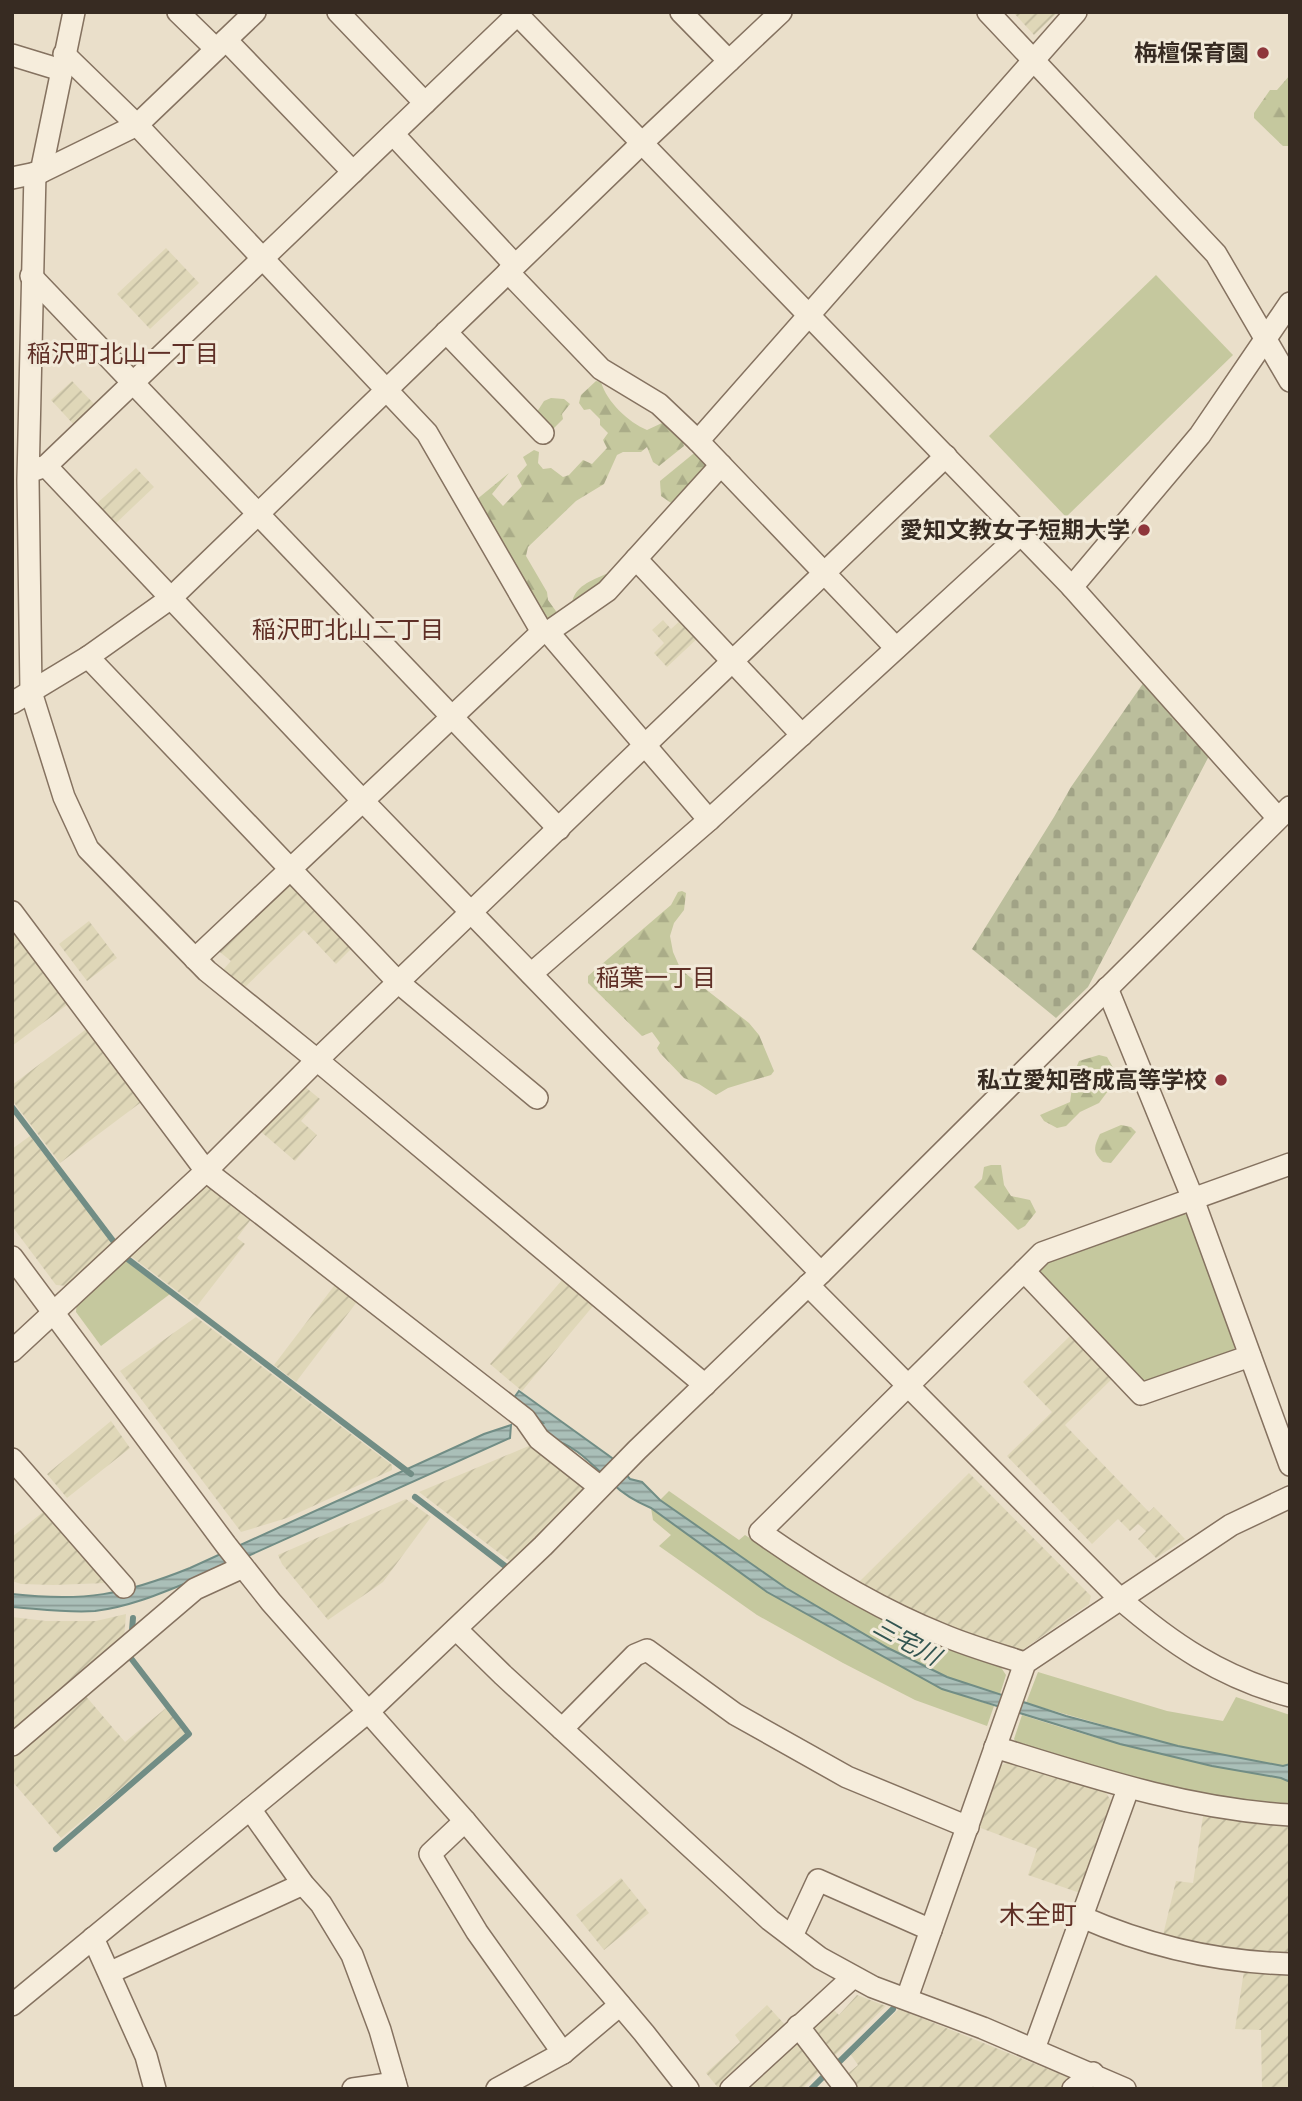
<svg xmlns="http://www.w3.org/2000/svg" width="1302" height="2101" viewBox="0 0 1302 2101" font-family="'Crimson Pro','Noto Sans JP',serif">
	<style>
		.farmland { fill: url(#farmland-furrows) }
		.green { fill: #c5c89e }
		.forest { fill: url(#forest-firs) }
		.cemetery { fill: url(#cemetery-stones) }
		.water { fill: url(#water-rules); stroke: #718d85; stroke-width: 2 }
		.lines { fill: none; stroke-linecap: round; stroke-linejoin: round }
		.stream { stroke: #718d85; stroke-width: 6 }
		.minor-casing { stroke: #857260; stroke-width: 24 }
		.minor { stroke: #f6eddc; stroke-width: 21 }
		.poi-dot { fill: #8e363b; stroke: #f2ead9; stroke-width: 2.5 }
		.labels { text-anchor: middle; dominant-baseline: central; stroke-width: 6; stroke-linejoin: round; paint-order: stroke }
		.poi-label { font-size: 23px; font-weight: bold; fill: #372b22; stroke: #f2ead9; text-anchor: end }
		.neighbourhood-label { font-size: 24px; fill: #5f2f26; stroke: #f2ead9 }
		.water-label { font-size: 24px; font-style: italic; fill: #335551; stroke: #f2ead9 }
		.quarter-label { font-size: 26px; fill: #5f2f26; stroke: #f2ead9 }
	</style>
	<defs>
		<pattern id="farmland-furrows" width="10" height="10" patternUnits="userSpaceOnUse" patternTransform="scale(1.75)"><rect width="10" height="10" fill="#dfd7b8"/><path d="M-1 1l2-2M0 10L10 0M9 11l2-2" fill="none" stroke="#c0b99e"/></pattern>
		<pattern id="forest-firs" width="22" height="20" patternUnits="userSpaceOnUse" patternTransform="scale(1.75)"><rect width="22" height="20" fill="#c5c89e"/><path d="M5 1l3.5 6h-7zM16 11l3.5 6h-7z" fill="#aaac88"/></pattern>
		<pattern id="cemetery-stones" width="16" height="16" patternUnits="userSpaceOnUse" patternTransform="scale(1.75)"><rect width="16" height="16" fill="#bbbe9c"/><path d="M2 7V4a2 2 0 0 1 4 0v3zM10 15v-3a2 2 0 0 1 4 0v3z" fill="#a1a386"/></pattern>
		<pattern id="water-rules" width="6" height="5" patternUnits="userSpaceOnUse" patternTransform="scale(1.75)"><rect width="6" height="5" fill="#aabfb8"/><path d="M0 2.5h6" fill="none" stroke="#8b9b95"/></pattern>
	</defs>
	<rect width="100%" height="100%" fill="#eadfca"/>
	<!-- farmland -->
	<g class="farmland">
		<path d="M1013 12H1058L1034 35Z"/>
		<path d="M166 248 199 283 150 329 117 294Z"/>
		<path d="M72 381 97 407 76 427 51 400Z"/>
		<path d="M136 468 154 487 113 526 94 506Z"/>
		<path d="M683 618 700 636 667 667 654 653 664 643 652 630 663 620 671 629Z"/>
		<path d="M287 883H295L355 945 336 964 304 930 244 988 223 970 231 961 216 949Z"/>
		<path d="M89 921 117 958 87 981 59 944Z"/>
		<path d="M12 924 71 1002 12 1046Z"/>
		<path d="M89 1027 144 1100 60 1163 12 1100V1085Z"/>
		<path d="M304 1086 320 1099 301 1121 317 1135 295 1161 259 1130Z"/>
		<path d="M30 1136 113 1244 68 1286 56 1285 12 1226V1149Z"/>
		<path d="M209 1185 252 1218 237 1238 245 1244 197 1306 128 1254 198 1187Z"/>
		<path d="M562 1280 593 1306 522 1391 490 1364Z"/>
		<path d="M337 1282 359 1299 296 1382 274 1365Z"/>
		<path d="M196 1317 392 1465V1470L287 1518 241 1532 120 1371Z"/>
		<path d="M1071 1335 1113 1378 1065 1425 1149 1512 1154 1507 1185 1539 1156 1558 1138 1539 1146 1531 1138 1524 1130 1531 1118 1519 1092 1544 1007 1456 1052 1412 1023 1382Z"/>
		<path d="M111 1421 130 1448 67 1498 47 1474Z"/>
		<path d="M531 1445 585 1487 511 1562 419 1492Z"/>
		<path d="M969 1473 1091 1596 1089 1604 1022 1650 1011 1651 943 1626 858 1583Z"/>
		<path d="M406 1499 431 1517 383 1582 328 1620 282 1564 278 1555Z"/>
		<path d="M48 1508 107 1583 53 1585 21 1584 12 1581V1537Z"/>
		<path d="M126 1614 124 1639 12 1734V1617L46 1621H96Z"/>
		<path d="M84 1694 125 1742 166 1708 186 1734 61 1838 12 1781V1755Z"/>
		<path d="M1010 1761 1106 1793 1112 1802 1080 1893 1028 1875 1037 1849 978 1827 1000 1766Z"/>
		<path d="M1203 1816 1290 1827V1956L1207 1946 1163 1935 1176 1881 1193 1883Z"/>
		<path d="M621 1878 649 1913 604 1950 576 1915Z"/>
		<path d="M1244 1971 1290 1975V2089H1262L1261 2030 1235 2029Z"/>
		<path d="M857 1995 886 2006 831 2059 812 2035V2026L832 2008 839 2015Z"/>
		<path d="M767 2005 786 2026 719 2089 706 2073 740 2042 735 2035Z"/>
		<path d="M899 2009 1070 2078 1064 2089H853L844 2077 858 2065 851 2055Z"/>
		<path d="M796 2041 822 2069 802 2089H743Z"/>
	</g>
	<!-- green -->
	<g class="green">
		<path d="M1156 275 1233 355 1066 517 989 436Z"/>
		<path d="M1181 1212 1190 1217 1236 1345 1232 1353 1151 1381 1143 1380 1040 1274V1267L1046 1260Z"/>
		<path d="M123 1259 170 1294 101 1346 76 1312 77 1301Z"/>
		<path d="M669 1491 739 1540 745 1535 851 1604 961 1653 1000 1666 1006 1675 1000 1694 947 1678 888 1648 786 1588 660 1500Z"/>
		<path d="M651 1508 767 1592 942 1689 994 1706 987 1726 915 1700 843 1663 757 1615 659 1546 671 1535 653 1520Z"/>
		<path d="M1038 1672 1167 1711 1223 1721 1236 1697 1290 1715V1764L1283 1766 1178 1746 1026 1703Z"/>
		<path d="M1022 1715C1107 1743 1193 1763 1281 1778L1290 1782V1808L1161 1788 1017 1744 1014 1739Z"/>
	</g>
	<!-- forest -->
	<g class="forest">
		<path d="M1290 75V145L1288 146H1283L1254 118V113L1270 90H1277Z"/>
		<path d="M596 381 601 382C607 402 628 422 647 430L662 423 681 436 684 446 659 466 653 462 647 447 641 452H623L617 455 604 484 576 501 528 547 526 556 547 592 548 600 558 614 572 604C574 586 591 581 606 574L609 578 553 622 541 620 476 500 509 473 492 494 503 506 522 486 517 476 527 465 523 457 534 450 539 452 538 463 543 469 551 468 563 477 569 475 583 460 592 464 607 448 603 440 608 433 600 425V419L590 409 584 410 579 403 581 395Z"/>
		<path d="M551 398 564 399 570 404 562 414 563 419 551 431 535 415 544 401Z"/>
		<path d="M693 454H697L706 462 708 467 674 505 661 496 660 481Z"/>
		<path d="M682 891 686 893 684 910 674 923 670 936 673 952 681 970 749 1023 759 1035 774 1071 771 1075 728 1088 716 1095 699 1084 684 1078 660 1053 657 1048 660 1043 652 1032 642 1036 588 983V976L671 905 678 892Z"/>
		<path d="M1099 1055 1107 1057 1115 1071 1114 1083 1099 1103 1080 1112 1066 1126 1057 1128 1044 1121 1040 1115 1070 1102 1074 1073 1079 1061Z"/>
		<path d="M1121 1125 1131 1127 1136 1132 1111 1163 1103 1162C1092 1152 1094 1147 1100 1134Z"/>
		<path d="M991 1165H1001L1004 1185 1011 1196 1030 1200 1036 1212 1025 1226 1018 1230 974 1187 982 1179 984 1167Z"/>
	</g>
	<!-- cemetery -->
	<path class="cemetery" d="M1144 682 1209 756 1088 987 1056 1018 972 949 1054 817 1071 787Z"/>
	<!-- water -->
	<g class="water">
		<path d="M519 1391 612 1458 630 1479 642 1482 660 1500 786 1588 888 1648 947 1677 1066 1716 1178 1746 1283 1766 1290 1764V1782L1281 1778 1212 1766 1120 1744 942 1689 767 1592 651 1508C637 1502 624 1495 613 1484 593 1466 576 1444 549 1439L539 1424 543 1423 513 1399Z"/>
		<path d="M511 1425 510 1438 199 1578C166 1591 131 1607 95 1611 67 1613 40 1609 12 1607V1594C85 1602 123 1595 190 1568L484 1434Z"/>
	</g>
	<g class="lines">
		<!-- stream -->
		<g class="stream">
			<path d="M12 1107 114 1242"/>
			<path d="M125 1257 411 1474"/>
			<path d="M415 1497 505 1566"/>
			<path d="M132 1630 133 1618"/>
			<path d="M56 1849 189 1734 130 1657"/>
			<path d="M836 2065 893 2009"/>
			<path d="M811 2089 822 2078"/>
		</g>
		<defs>
			<g id="minor">
				<path d="M178 12 216 49"/>
				<path d="M338 12 425 103"/>
				<path d="M515 12 1071 586 1278 818"/>
				<path d="M681 12 729 61"/>
				<path d="M988 12 1216 254 1290 381"/>
				<path d="M226 40 353 172"/>
				<path d="M64 54 137 125 427 433 542 632"/>
				<path d="M12 55 61 70"/>
				<path d="M393 134 515 265"/>
				<path d="M41 172 74 12"/>
				<path d="M35 173 28 480 31 692 64 797 88 849 207 971 317 1060 705 1385"/>
				<path d="M12 178 41 172 137 125 255 12"/>
				<path d="M508 272 601 369 659 404 698 441 896 648"/>
				<path d="M31 276 559 829"/>
				<path d="M446 332 543 433"/>
				<path d="M698 441 1076 12"/>
				<path d="M46 466 363 801 821 1273"/>
				<path d="M34 470 46 466 520 12"/>
				<path d="M636 559 802 735"/>
				<path d="M1072 587 1200 435 1290 303"/>
				<path d="M548 632 709 820"/>
				<path d="M88 657 399 983 537 1098"/>
				<path d="M12 703 88 657 171 598 642 143 781 12"/>
				<path d="M12 912 206 1171 525 1419 539 1439 600 1487"/>
				<path d="M195 959 542 632H548L607 591 721 465"/>
				<path d="M531 974 709 820 1021 534"/>
				<path d="M1107 988 1193 1199 1290 1465"/>
				<path d="M12 1257 226 1545 271 1602 465 1821 644 2033 688 2089"/>
				<path d="M1024 1271 1042 1253 1290 1164"/>
				<path d="M808 1285 1119 1598C1172 1644 1221 1677 1290 1696"/>
				<path d="M12 1351 206 1171 317 1060 946 456"/>
				<path d="M12 1459 124 1587"/>
				<path d="M456 1629 503 1675 730 1883 770 1920 820 1958 873 1987 983 2028 1125 2089"/>
				<path d="M1025 1663C997 1654 969 1646 943 1635 878 1609 817 1572 760 1532L1024 1271 1141 1394 1250 1356"/>
				<path d="M562 1729 635 1655 647 1650 735 1714 847 1777 968 1827"/>
				<path d="M12 1745 195 1589 243 1567"/>
				<path d="M995 1747C1092 1777 1187 1809 1290 1815"/>
				<path d="M250 1809 303 1884 321 1904 352 1955 380 2030 397 2089"/>
				<path d="M465 1821 430 1854 477 1932 563 2053 620 2005"/>
				<path d="M1082 1917C1148 1946 1218 1962 1290 1964"/>
				<path d="M792 1936 818 1880 931 1930"/>
				<path d="M93 1938 146 2056 155 2089"/>
				<path d="M111 1972 303 1884"/>
				<path d="M907 1998 1025 1663 1231 1525 1290 1497"/>
				<path d="M12 2005 368 1712 543 1546 637 1450 821 1273 1290 807"/>
				<path d="M798 2026 846 2089"/>
				<path d="M1034 2049 1128 1789"/>
				<path d="M353 2089 395 2083"/>
				<path d="M497 2089 563 2053"/>
				<path d="M731 2089 853 1977"/>
				<path d="M1073 2089 1093 2073"/>
			</g>
		</defs>
		<!-- minor casing -->
		<use href="#minor" class="minor-casing"/>
		<!-- minor -->
		<use href="#minor" class="minor"/>
	</g>
	<!-- markers -->
	<g class="poi-dot">
		<circle cx="1263" cy="53" r="7"/>
		<circle cx="1144" cy="530" r="7"/>
		<circle cx="1221" cy="1080" r="7"/>
	</g>
	<g class="labels">
		<!-- poi labels -->
		<g class="poi-label">
			<text x="1249" y="53">栴檀保育園</text>
			<text x="1130" y="530">愛知文教女子短期大学</text>
			<text x="1207" y="1080">私立愛知啓成高等学校</text>
		</g>
		<!-- neighbourhood labels -->
		<g class="neighbourhood-label">
			<text x="123" y="353">稲沢町北山一丁目</text>
			<text x="348" y="629">稲沢町北山二丁目</text>
			<text x="656" y="977">稲葉一丁目</text>
		</g>
		<!-- water labels -->
		<g class="water-label">
			<text transform="translate(907 1641) rotate(29)">三宅川</text>
		</g>
		<!-- quarter labels -->
		<g class="quarter-label">
			<text x="1038" y="1915">木全町</text>
		</g>
	</g>
	<!-- border -->
	<rect width="1302" height="2101" fill="none" stroke="#372b22" stroke-width="28"/>
</svg>
